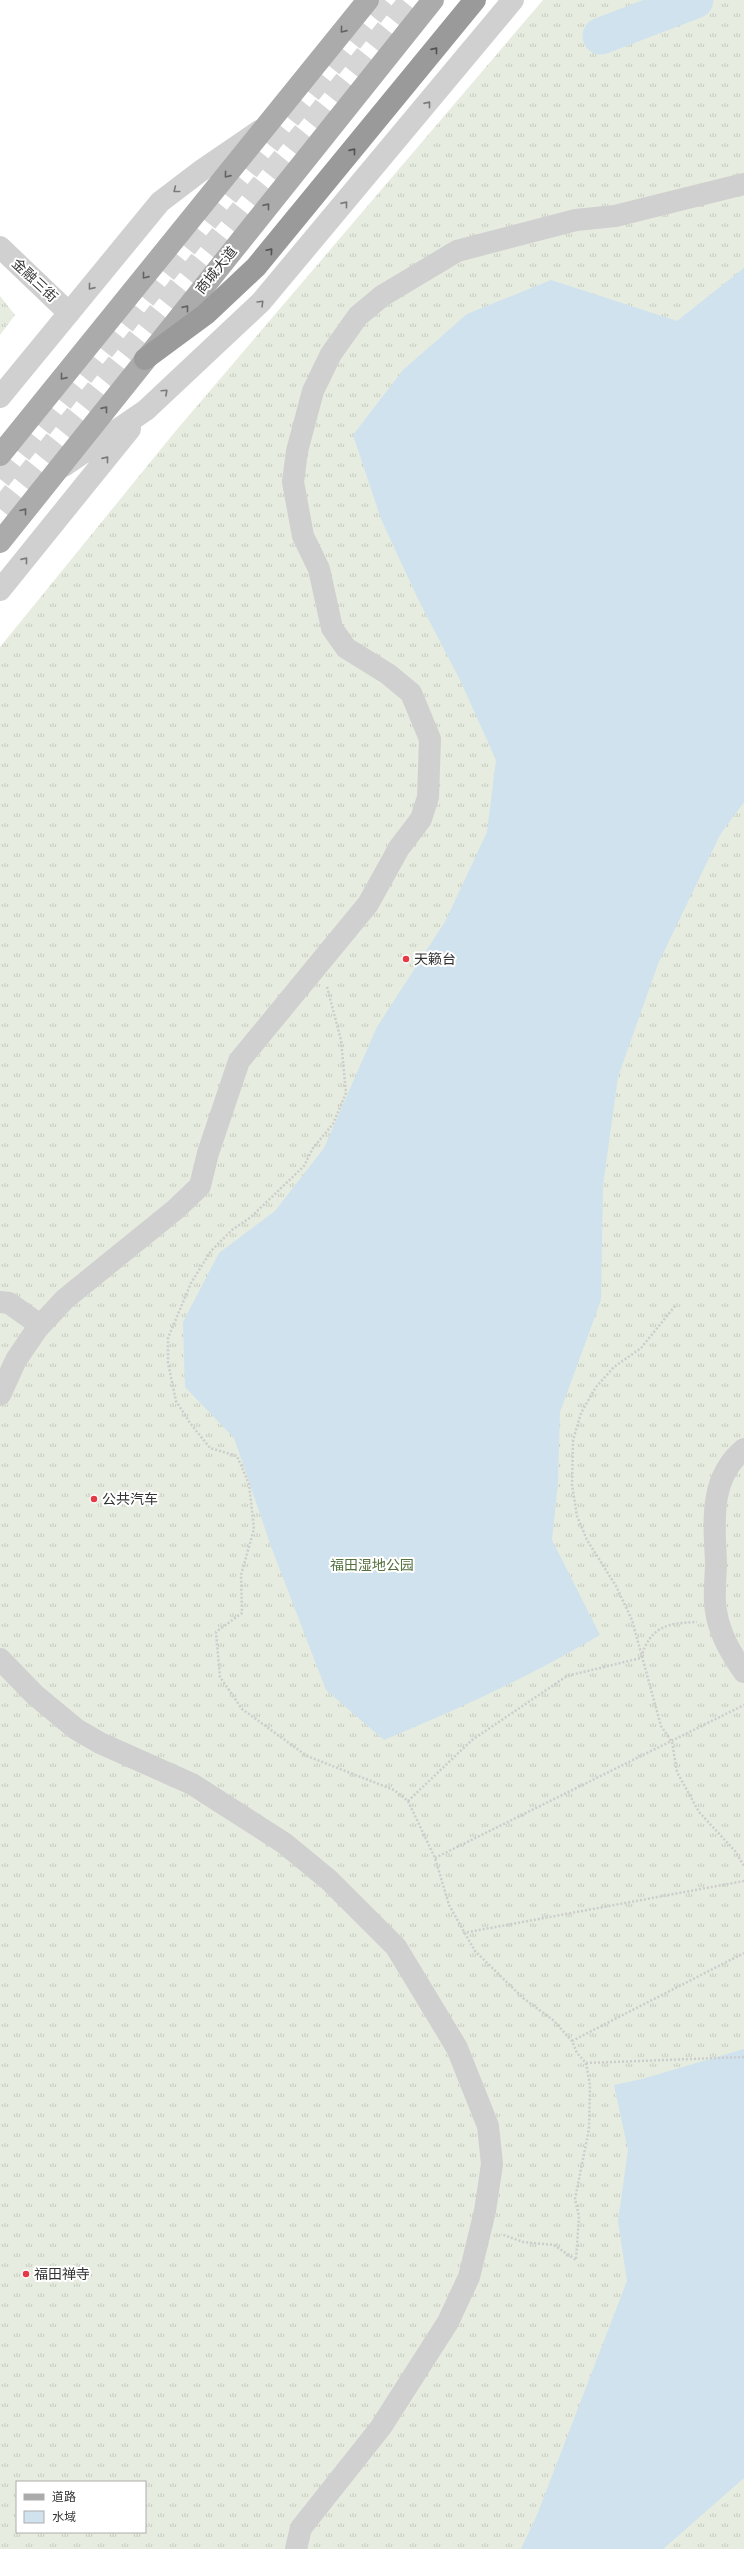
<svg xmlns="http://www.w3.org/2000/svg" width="744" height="2549" viewBox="0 0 744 2549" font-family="Quicksand,'Noto Sans SC',sans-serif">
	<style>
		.grass { fill: url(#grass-tufts); fill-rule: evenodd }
		.water { fill: #cfe2ee }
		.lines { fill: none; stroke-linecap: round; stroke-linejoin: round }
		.river { stroke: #cfe2ee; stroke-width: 37 }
		.highway-tunnel { stroke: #d6d6d6; stroke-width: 22; stroke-dasharray: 22 11; stroke-linecap: butt }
		.path { stroke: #cdcdcd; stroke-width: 2.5; stroke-dasharray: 2 2; stroke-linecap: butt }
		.minor { stroke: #d0d0d0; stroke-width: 22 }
		.major { stroke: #ababab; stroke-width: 22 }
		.highway { stroke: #9a9a9a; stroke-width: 22 }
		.oneway { stroke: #636363 }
		.oneway2 { stroke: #525252 }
		.oneway3 { stroke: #7a7a7a }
		.poi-dot { fill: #e63946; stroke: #fff; stroke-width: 1.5 }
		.labels { text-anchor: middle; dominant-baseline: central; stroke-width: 4; stroke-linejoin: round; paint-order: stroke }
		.street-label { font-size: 14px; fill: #333; stroke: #fff }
		.poi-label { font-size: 14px; fill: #333; stroke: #fff; text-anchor: start }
		.park-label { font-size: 14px; fill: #56703f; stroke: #fff }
	</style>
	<defs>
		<pattern id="grass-tufts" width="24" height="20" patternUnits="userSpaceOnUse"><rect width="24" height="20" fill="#e6ecdf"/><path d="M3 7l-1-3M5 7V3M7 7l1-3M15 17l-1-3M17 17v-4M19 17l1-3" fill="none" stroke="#c6cbc0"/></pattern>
	</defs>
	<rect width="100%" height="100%" fill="#fff"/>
	<!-- grass -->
	<g class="grass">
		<path d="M543 0H744V2549H0V647L174 433ZM17 2482H145V2532H17Z"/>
		<path d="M0 296 15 315 0 335Z"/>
	</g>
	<!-- water -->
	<g class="water">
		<path d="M744 268V802L720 835 658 964 618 1077 603 1185 601 1300 560 1412 558 1483 552 1540 600 1635C531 1676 458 1709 384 1740L326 1690 272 1549 234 1438 185 1387 183 1322 219 1253 275 1211 324 1148 377 1027 446 920 487 832 496 760 460 680 419 601 381 519 353 435 403 370 467 314 551 280 677 321Z"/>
		<path d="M744 2049V2478L663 2549H521L537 2515 627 2281 618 2221 628 2150 614 2085 642 2079Z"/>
	</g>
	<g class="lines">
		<!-- river -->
		<path class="river" d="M601 36 695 0"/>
		<!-- highway-tunnel -->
		<g class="highway-tunnel">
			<path d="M0 479 385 0"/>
			<path d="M0 509 410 0"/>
		</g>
		<!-- path -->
		<g class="path">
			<path d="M327 987 341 1040 346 1093 333 1124 313 1148 304 1166 251 1217 232 1230 211 1251 191 1283 168 1338V1363L176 1401 190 1423 210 1448 237 1456 249 1484 254 1529 241 1575 242 1613 216 1632 220 1677 242 1709 307 1756 394 1790 408 1801 435 1858 449 1905 475 1951 523 1998 553 2020 572 2041 577 2053 586 2063 590 2085 589 2129 575 2199 579 2216 576 2260 554 2245 523 2242 501 2234"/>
			<path d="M675 1306 641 1348 614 1367 596 1387 581 1413 573 1440 572 1485 577 1516 587 1540 616 1586 632 1620 661 1726 672 1742 677 1772 699 1812 735 1851 744 1866"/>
			<path d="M408 1801 472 1740 567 1676 641 1658C650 1627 666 1623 697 1622"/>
			<path d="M435 1858 744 1705"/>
			<path d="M463 1933 744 1881"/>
			<path d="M572 2041 744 1953"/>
			<path d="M586 2063 744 2057"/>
		</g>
		<!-- minor -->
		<g class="minor">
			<path d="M0 247 69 313"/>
			<path d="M0 397 160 202 202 170 259 131"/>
			<path d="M64 466 146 410 261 302 513 0"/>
			<path d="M0 590 130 429"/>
			<path d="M0 1302 9 1303 40 1325"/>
			<path d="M0 1395 16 1360 37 1329 65 1299 176 1209 200 1186 208 1153 239 1061 368 904 399 848 421 819 428 797 430 739 411 693 388 674 346 648 332 628 319 569 303 536 293 482 297 451 313 391 331 354 358 316 382 296 457 251 576 220 615 216 744 184"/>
			<path d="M744 1449C709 1478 714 1521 716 1562 716 1578 713 1595 716 1611 719 1633 731 1654 744 1672"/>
			<path d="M0 1659 35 1695 76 1729 100 1743 192 1784 284 1843 329 1880 396 1947 457 2048 488 2126 492 2164 485 2211 469 2277 448 2322 381 2427 301 2528 296 2549"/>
		</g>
		<!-- major -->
		<g class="major">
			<path d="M0 455 368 0"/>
			<path d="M0 542 433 0"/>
		</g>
		<!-- highway -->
		<path class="highway" d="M145 359 206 314 256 267 475 0"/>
	</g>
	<!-- one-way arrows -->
	<defs><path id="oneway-chevron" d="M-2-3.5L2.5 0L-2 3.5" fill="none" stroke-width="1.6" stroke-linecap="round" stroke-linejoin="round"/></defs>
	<g class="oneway">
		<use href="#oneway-chevron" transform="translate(343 30) rotate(129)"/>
		<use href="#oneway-chevron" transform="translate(227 175) rotate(129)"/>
		<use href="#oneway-chevron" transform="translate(267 206) rotate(-51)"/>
		<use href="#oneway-chevron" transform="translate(145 276) rotate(129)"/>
		<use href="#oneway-chevron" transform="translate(186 308) rotate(-51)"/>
		<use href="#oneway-chevron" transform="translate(63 377) rotate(129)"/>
		<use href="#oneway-chevron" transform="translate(105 409) rotate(-51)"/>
		<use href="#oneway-chevron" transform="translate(24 511) rotate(-52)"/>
	</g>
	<g class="oneway2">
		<use href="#oneway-chevron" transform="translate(435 50) rotate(-51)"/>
		<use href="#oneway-chevron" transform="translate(353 151) rotate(-51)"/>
		<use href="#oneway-chevron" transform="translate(270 251) rotate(-49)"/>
	</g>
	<g class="oneway3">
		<use href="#oneway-chevron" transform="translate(428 104) rotate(-51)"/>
		<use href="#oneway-chevron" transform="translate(176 190) rotate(142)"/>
		<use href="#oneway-chevron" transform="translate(345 204) rotate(-51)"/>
		<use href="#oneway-chevron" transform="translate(91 287) rotate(129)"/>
		<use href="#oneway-chevron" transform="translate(261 303) rotate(-45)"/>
		<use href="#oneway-chevron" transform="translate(165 392) rotate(-43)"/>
		<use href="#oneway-chevron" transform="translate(106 459) rotate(-51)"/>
		<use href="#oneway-chevron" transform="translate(25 560) rotate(-51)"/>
	</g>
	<!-- markers -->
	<g class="poi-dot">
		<circle cx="406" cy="959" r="4"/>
		<circle cx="94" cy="1499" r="4"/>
		<circle cx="26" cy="2274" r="4"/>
	</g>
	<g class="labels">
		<!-- street labels -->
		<g class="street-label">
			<text transform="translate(216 270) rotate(-51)">商城大道</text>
			<text transform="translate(35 280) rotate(43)">金融三街</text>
		</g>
		<!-- poi labels -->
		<g class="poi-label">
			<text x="414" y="959">天籁台</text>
			<text x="102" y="1499">公共汽车</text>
			<text x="34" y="2274">福田禅寺</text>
		</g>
		<!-- park labels -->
		<g class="park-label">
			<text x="372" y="1565">福田湿地公园</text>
		</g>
	</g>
	<!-- legend -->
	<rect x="16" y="2481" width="130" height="52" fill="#ffffff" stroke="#adadad"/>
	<rect x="24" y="2494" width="20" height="6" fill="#ababab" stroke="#adadad"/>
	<text x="52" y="2501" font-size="12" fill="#333333">道路</text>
	<rect x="24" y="2511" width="20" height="12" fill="#cfe2ee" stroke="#adadad"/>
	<text x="52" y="2521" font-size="12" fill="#333333">水域</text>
</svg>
